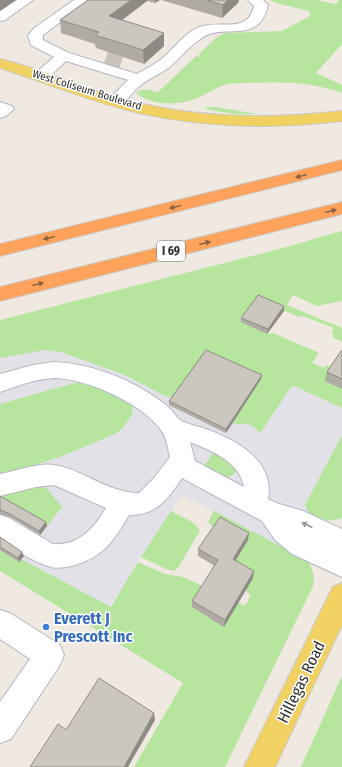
<svg xmlns="http://www.w3.org/2000/svg" width="342" height="767" viewBox="0 0 342 767" font-family="'Fira Sans Condensed',sans-serif">
	<style>
		.industrial { fill: #e3e1e8 }
		.green { fill: #b6e59e }
		.lines { fill: none; stroke-linecap: round; stroke-linejoin: round }
		.minor-tunnel { stroke: #c8c4bd; stroke-width: 16; stroke-dasharray: 16 8; stroke-linecap: butt }
		.minor-casing { stroke: #b4b7c1; stroke-width: 2 }
		.major-casing { stroke: #c9c9c9; stroke-width: 2 }
		.highway-casing { stroke: #c9c9c9; stroke-width: 2 }
		.minor { fill: #fff; fill-rule: evenodd }
		.major { fill: #f2d163; fill-rule: evenodd }
		.highway { fill: #ffa35c; fill-rule: evenodd }
		.wall { fill: #afaba4 }
		.shaded-wall { fill: #8e8b86 }
		.building { fill: #cbc7bf; stroke: #8e8b86 }
		.oneway { fill: #8c6343 }
		.oneway2 { fill: #969696 }
		.shop-dot { fill: #3f7fe0; stroke: #fff; stroke-width: 1.5 }
		.labels { text-anchor: middle; dominant-baseline: central; stroke-width: 3; stroke-linejoin: round; paint-order: stroke }
		.far-street-label { font-size: 11px; fill: #2e2e2e; stroke: #fff }
		.shield { fill: #fff; stroke: #6d6d6d; stroke-width: 1 }
		.shield-label { font-size: 12px; font-weight: bold; fill: #2e2e2e }
		.near-shop-label { font-size: 16px; font-weight: bold; fill: #366cbe; stroke: #fff; text-anchor: start }
		.near-street-label { font-size: 16px; fill: #2e2e2e; stroke: #fff }
	</style>
	<rect width="100%" height="100%" fill="#efe9e1"/>
	<!-- industrial -->
	<path class="industrial" d="M201 344 342 408V487L303 559 182 495 141 557 109 609 0 571V345Z"/>
	<!-- green -->
	<g class="green">
		<path d="M269 0H316L336 4 339 0H342V44L316 73 342 85V93C312 82 281 81 249 83 242 83 234 83 228 84 216 87 208 94 197 98 179 106 152 106 136 93 142 87 150 90 158 92L196 56 199 57 200 55H198L218 36 225 33 282 31 310 16 309 11 280 4Z"/>
		<path d="M208 107H215L257 114H235L204 109Z"/>
		<path d="M342 231V301L317 306 293 295 287 305 342 328V342L334 338 332 332 334 328 303 316 299 317 258 300 267 334 273 333 319 353 312 363 324 368 326 365 333 368 342 389V408L294 386 291 387 261 432 257 431C251 420 242 426 232 423 215 418 192 404 175 397L165 396 125 375 61 352 45 350 0 358V320L276 250Z"/>
		<path d="M83 382 125 397 132 406 133 413 123 428 115 434 62 456 0 477V404L71 384Z"/>
		<path d="M342 435V518C328 522 310 522 305 505Z"/>
		<path d="M213 453H221L239 468C236 471 232 477 227 477 220 477 208 471 205 465Z"/>
		<path d="M40 484 47 489 62 507 47 526 0 499V491Z"/>
		<path d="M171 511 192 522 200 530 178 568 173 571 164 568 141 557Z"/>
		<path d="M214 511 308 561 313 572 314 584 225 767H134L183 683 0 571V550L19 562 21 559 111 607 138 562 165 574 183 577 192 581 245 606 251 595C232 584 229 547 217 530 214 526 210 525 208 522Z"/>
		<path d="M342 676V767H301Z"/>
	</g>
	<g class="lines">
		<!-- minor-tunnel -->
		<path class="minor-tunnel" d="M106 58 121 63"/>
		<defs>
			<g id="minor">
				<path d="M17 0H33L5 20 0 21V11Z"/>
				<path d="M74 0H90L43 35V40L69 53 137 74C147 68 156 64 164 57 175 47 185 33 199 27 221 19 247 35 254 6L248 0H263L268 5C258 48 223 20 199 40 187 48 179 60 167 69 159 75 149 78 141 85 134 90 129 99 121 104 117 106 114 105 109 104L107 101 128 80 66 61C57 69 47 82 35 79L32 76 54 57 31 45 28 36 33 29Z"/>
				<path d="M0 102 12 106 14 109 6 116 0 118Z"/>
				<path d="M53 362C89 363 128 378 158 399 162 402 168 406 172 411 174 413 177 418 180 420 186 424 198 426 206 429 236 440 275 460 268 499L276 503 303 511 342 529V577L292 554 275 540 262 521 182 478C168 499 157 515 129 515 114 540 105 556 75 565 67 567 59 569 51 567 32 562 16 549 0 539V515L9 518 53 544C79 546 94 528 106 508L54 485 36 487 0 496V474C15 471 40 462 55 465 84 470 108 493 139 493L154 478 170 457C168 449 167 440 163 433 146 405 86 378 54 378 35 379 17 386 0 392V374L33 365ZM190 442C212 451 240 462 244 487L195 461Z"/>
				<path d="M0 610 10 613 60 645 64 655 60 665 11 739 0 743V702L30 659 0 639Z"/>
			</g>
			<g id="major">
				<path d="M0 59C43 69 84 89 127 100 197 119 271 119 342 111V121C274 129 206 128 139 113 92 102 46 83 0 68Z"/>
				<path d="M342 583V625L275 767H244L333 587Z"/>
			</g>
			<g id="highway">
				<path d="M342 160V170L0 256V244Z"/>
				<path d="M342 202V214L0 301V287Z"/>
			</g>
		</defs>
		<!-- minor casing -->
		<use href="#minor" class="minor-casing"/>
		<!-- major casing -->
		<use href="#major" class="major-casing"/>
		<!-- highway casing -->
		<use href="#highway" class="highway-casing"/>
		<!-- minor -->
		<use href="#minor" class="minor"/>
		<!-- major -->
		<use href="#major" class="major"/>
		<!-- highway -->
		<use href="#highway" class="highway"/>
	</g>
	<!-- wall -->
	<g class="wall">
		<path d="M88 0H160L155 3 147 1 122 20 164 33V46L144 64 96 48 95 44 61 33 60 20Z"/>
		<path d="M161 0H239L238 3 222 18Z"/>
		<path d="M284 306V311L267 334 241 322V318Z"/>
		<path d="M342 351V389L325 381 327 372Z"/>
		<path d="M262 375 261 379 226 433 169 405V401Z"/>
		<path d="M0 496 47 526 40 535 10 517 0 514Z"/>
		<path d="M0 537 24 556 19 562 0 550Z"/>
		<path d="M248 540 236 560 253 578 224 627 192 607V601L215 566 198 556V549Z"/>
	</g>
	<!-- shaded-wall -->
	<g class="shaded-wall">
		<path d="M0 0H16L0 11Z"/>
		<path d="M131 0H147V1L110 29 109 16Z"/>
		<path d="M155 0H160L155 3Z"/>
		<path d="M228 0H239L238 3 222 18 223 5Z"/>
		<path d="M164 33V46L144 64 143 50Z"/>
		<path d="M284 306V311L267 334 268 329Z"/>
		<path d="M262 375 261 379 226 433V429Z"/>
		<path d="M46 522 47 526 40 535 39 531Z"/>
		<path d="M249 533 248 540 232 566 233 559Z"/>
		<path d="M22 552 24 556 19 562 18 558Z"/>
		<path d="M254 571 253 578 224 627 225 620Z"/>
		<path d="M154 713 155 720 128 767H124Z"/>
	</g>
	<!-- building -->
	<g class="building">
		<path d="M88 0H131L109 16 164 33 143 50 95 35 99 32 60 20Z"/>
		<path d="M207 0H228L223 5Z"/>
		<path d="M258 295 284 306 268 329 241 318Z"/>
		<path d="M206 350 262 375 226 429 169 401Z"/>
		<path d="M341 351H342V379L327 372Z"/>
		<path d="M0 496 46 522 39 531 8 513 0 510Z"/>
		<path d="M220 517 249 533 233 559 254 571 225 620 192 601 218 560 198 549Z"/>
		<path d="M0 537 22 552 18 558 0 547Z"/>
		<path d="M99 678 154 713 124 767H30L58 724 66 730Z"/>
	</g>
	<!-- one-way arrows -->
	<defs><path id="oneway-solid" d="M-6-.8H1V-3.2L6.5 0L1 3.2V.8H-6Z"/></defs>
	<g class="oneway">
		<use href="#oneway-solid" transform="translate(301 176) rotate(166)"/>
		<use href="#oneway-solid" transform="translate(175 207) rotate(166)"/>
		<use href="#oneway-solid" transform="translate(331 211) rotate(-14)"/>
		<use href="#oneway-solid" transform="translate(49 238) rotate(166)"/>
		<use href="#oneway-solid" transform="translate(205 243) rotate(-14)"/>
		<use href="#oneway-solid" transform="translate(38 284) rotate(-14)"/>
	</g>
	<use class="oneway2" href="#oneway-solid" transform="translate(307 525) rotate(-155)"/>
	<!-- markers -->
	<circle class="shop-dot" cx="46" cy="627" r="4"/>
	<g class="labels">
		<!-- far-street labels -->
		<g class="far-street-label">
			<text transform="translate(87 90) rotate(17)">West Coliseum Boulevard</text>
		</g>
		<!-- shield labels -->
		<rect class="shield" x="157" y="241" width="28" height="20" rx="3"/>
		<g class="shield-label">
			<text x="171" y="251">I 69</text>
		</g>
		<!-- near-shop labels -->
		<g class="near-shop-label">
			<text x="54" y="618">Everett J<tspan x="54" dy="18">Prescott Inc</tspan></text>
		</g>
		<!-- near-street labels -->
		<g class="near-street-label">
			<text transform="translate(301 682) rotate(-64)">Hillegas Road</text>
		</g>
	</g>
</svg>
